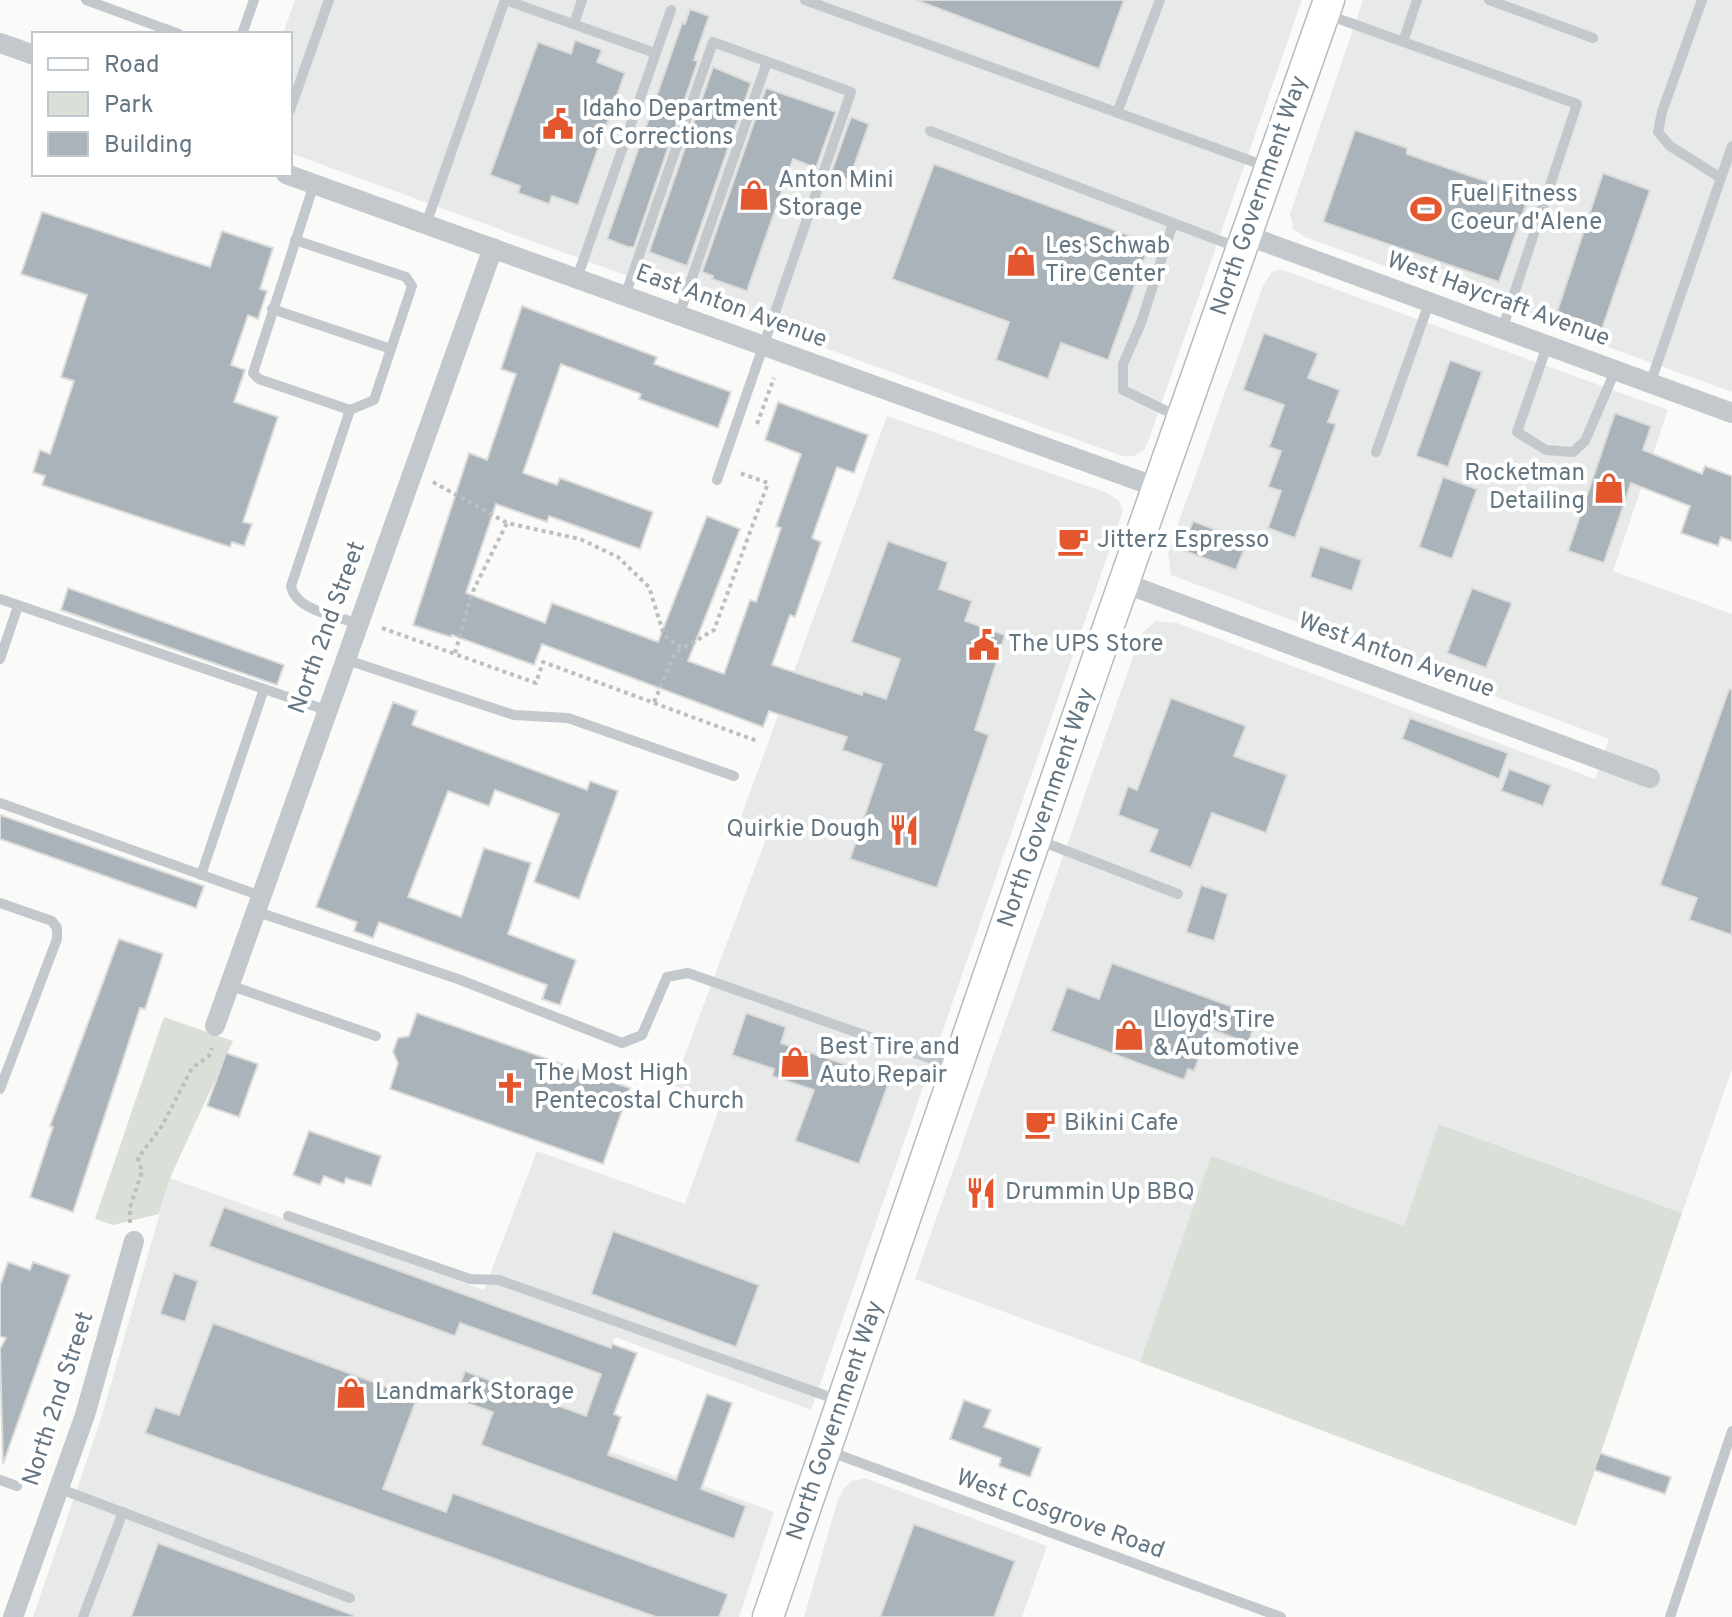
<svg xmlns="http://www.w3.org/2000/svg" width="1732" height="1617" viewBox="0 0 1732 1617" font-family="Overpass,sans-serif">
	<style>
		.built { fill: #e8e9e9 }
		.green { fill: #dadfd7 }
		.building { fill: #aab3b9; stroke: #dcdcda; stroke-width: 2 }
		.lines { fill: none; stroke-linecap: round; stroke-linejoin: round }
		.primary-casing { stroke: #b5babe; stroke-width: 33 }
		.path { stroke: #bbbfc2; stroke-width: 4; stroke-dasharray: 4 4; stroke-linecap: butt }
		.lane { stroke: #c3c8cc; stroke-width: 10 }
		.street { stroke: #c3c8cc; stroke-width: 20 }
		.primary { stroke: #fff; stroke-width: 30 }
		.labels { text-anchor: middle; dominant-baseline: central; stroke-width: 8; stroke-linejoin: round; paint-order: stroke }
		.poi-label { font-size: 24px; fill: #657683; stroke: #fff; text-anchor: start }
		.street-label { font-size: 24px; fill: #657683; stroke: #fff }
	</style>
	<rect width="100%" height="100%" fill="#fafaf8"/>
	<!-- built -->
	<g class="built">
		<path d="M295 0H1302L1148 442 1144 450 1134 456H1122L290 153V34H283Z"/>
		<path d="M1363 0H1732V392L1305 237 1293 229 1290 214Z"/>
		<path d="M1280 269 1668 410 1613 571 1732 614V1069L1682 1213 1440 1124 1404 1227 1211 1157 1140 1362 915 1279 1141 634 1156 621 1177 623 1595 779 1609 739 1171 575 1168 552 1263 286 1272 272Z"/>
		<path d="M887 416 1107 493 1119 501 1123 511 811 1410 615 1337 577 1439 774 1512 739 1617H33L101 1419 170 1178 484 1290 537 1151 685 1204 719 1109 671 1092 770 828 741 817Z"/>
		<path d="M865 1478 1047 1546 1022 1617H804L837 1502 844 1488 852 1481Z"/>
	</g>
	<!-- green -->
	<g class="green">
		<path d="M164 1017 233 1041 170 1178 159 1214 113 1225 95 1219Z"/>
		<path d="M1439 1124 1682 1213 1576 1526 1140 1362 1211 1156 1404 1226Z"/>
	</g>
	<!-- building -->
	<g class="building">
		<path d="M916 0H1124L1099 69Z"/>
		<path d="M690 9 709 16 694 60 698 61 634 247H628L607 239 682 23 685 24Z"/>
		<path d="M575 40 602 50 597 62 625 73 578 205 552 196 549 204 518 193 520 186 490 175 538 42 571 54Z"/>
		<path d="M713 67 751 83 687 266 649 252Z"/>
		<path d="M766 88 836 112 816 168 793 159 747 291 712 279 713 276 702 272Z"/>
		<path d="M851 117 869 124 849 180 831 173Z"/>
		<path d="M1355 130 1407 148V154L1529 196 1499 282 1323 222Z"/>
		<path d="M934 164 1150 243 1108 360 1061 343 1048 379 996 360 1009 322 892 279Z"/>
		<path d="M1603 173 1650 190 1602 329 1557 312Z"/>
		<path d="M42 212 210 267 222 231 273 248 260 289 267 291 258 319 248 315 231 365 245 370 234 402 278 417 243 522 252 524 244 546 232 542 230 547 42 485 45 476 33 472 40 450 50 454 74 381 61 377 87 295 21 274Z"/>
		<path d="M522 306 657 357 654 364 731 392 718 428 639 399 641 394 561 364 523 473 557 485 560 478 653 512 640 549 549 516 547 522 496 504 466 593 545 623 552 603 658 642 707 516 740 529 688 661 724 674 750 600 756 602 781 528 776 526 801 454 765 440 778 402 868 435 854 473 837 467 812 538 821 542 795 617 790 615 772 665 862 695 863 691 886 699 900 659 851 642 888 541 948 562 939 589 972 601 965 621 1005 635 975 730 989 735 937 888 850 859 882 764 842 750 847 737 769 711 763 727 542 644 534 665 452 635 451 637 413 625 469 453 487 460 516 374 501 369Z"/>
		<path d="M1264 333 1318 353 1308 378 1340 390 1328 422 1336 424 1295 538 1268 528 1281 491 1268 487 1281 451 1269 447 1284 405 1243 390Z"/>
		<path d="M1450 360 1482 372 1448 467 1416 456Z"/>
		<path d="M1615 413 1651 426 1643 450 1702 474 1705 466 1732 476V541L1721 537 1718 546 1681 533 1690 506 1631 483 1604 563 1568 551Z"/>
		<path d="M1443 477 1477 489 1452 559 1419 547Z"/>
		<path d="M1193 521 1247 542 1236 570 1182 550Z"/>
		<path d="M1320 546 1362 560 1352 591 1310 577Z"/>
		<path d="M68 588 284 665 277 685 61 610Z"/>
		<path d="M1472 588 1512 603 1486 668 1447 653Z"/>
		<path d="M1729 689 1732 690V935L1689 920 1697 898 1660 885Z"/>
		<path d="M1171 698 1246 726 1234 756 1287 775 1266 833 1212 813 1191 868 1149 852 1158 830 1118 815 1128 786 1137 790Z"/>
		<path d="M393 702 417 711 412 725 587 790 590 781 618 791 579 899 534 882 559 814 495 790 489 806 448 791 408 897 461 917 484 848 531 863 508 934 576 960 560 1005 542 999 547 985 379 922 373 938 354 931 357 922 316 907Z"/>
		<path d="M1410 718 1508 753 1499 779 1402 739Z"/>
		<path d="M1509 769 1551 785 1543 806 1501 791Z"/>
		<path d="M0 815 204 886 196 908 0 839Z"/>
		<path d="M1201 885 1228 894 1214 941 1186 932Z"/>
		<path d="M119 939 163 954 145 1009 140 1008 73 1212 30 1197 53 1127 50 1126Z"/>
		<path d="M1112 963 1258 1016 1248 1043 1210 1029 1194 1071 1188 1069 1184 1080 1051 1031 1067 987 1099 999Z"/>
		<path d="M417 1013 630 1088 603 1164 390 1089 398 1063 393 1052 398 1038 409 1036Z"/>
		<path d="M746 1013 786 1027 781 1043 890 1079 859 1164 795 1141 814 1090 772 1076 774 1069 732 1055Z"/>
		<path d="M226 1053 258 1064 239 1117 207 1106Z"/>
		<path d="M309 1131 381 1156 371 1186 346 1178 344 1184 324 1176 320 1185 293 1175Z"/>
		<path d="M224 1207 611 1348 612 1344 637 1353 614 1414 621 1417 608 1455 676 1480 707 1394 732 1403 701 1489 746 1506 734 1539 481 1445 493 1412 455 1399 465 1371 586 1416 601 1374 460 1323 455 1336 209 1246Z"/>
		<path d="M613 1231 759 1285 736 1347 591 1294Z"/>
		<path d="M8 1262 30 1270 33 1262 70 1275 3 1464 0 1349 6 1338 0 1336V1286Z"/>
		<path d="M174 1273 198 1281 185 1322 160 1314Z"/>
		<path d="M213 1323 417 1398 383 1489 446 1512 453 1493 728 1594 719 1617H656L145 1433 155 1407 179 1415Z"/>
		<path d="M964 1400 991 1410 984 1427 1041 1448 1030 1477 999 1466 1001 1458 950 1439Z"/>
		<path d="M1600 1453 1671 1477 1665 1494 1594 1470Z"/>
		<path d="M914 1524 1015 1561 994 1617H880Z"/>
		<path d="M158 1543 353 1615V1617H131Z"/>
	</g>
	<g class="lines">
		<defs>
			<path id="primary" d="M768 1617 1110 622 1329 0"/>
		</defs>
		<!-- primary casing -->
		<use href="#primary" class="primary-casing"/>
		<!-- path -->
		<g class="path">
			<path d="M757 424 774 378"/>
			<path d="M433 482 507 523 580 539 618 557 649 587 664 635 682 648"/>
			<path d="M382 628 536 683 543 662 757 741"/>
			<path d="M455 653 472 593 507 523"/>
			<path d="M654 702 675 653 714 630 768 483 740 473 741 470"/>
			<path d="M130 1223V1207L142 1172 138 1158 162 1126 192 1068 209 1056 212 1048"/>
		</g>
		<!-- lane -->
		<g class="lane">
			<path d="M86 0 179 34"/>
			<path d="M505 0 655 53"/>
			<path d="M805 0 1268 167"/>
			<path d="M1489 0 1593 38"/>
			<path d="M1702 0 1662 112 1658 132 1670 146 1721 178"/>
			<path d="M1328 15 1577 104 1502 330"/>
			<path d="M574 24 582 0"/>
			<path d="M242 34 254 0"/>
			<path d="M1403 42 1417 0"/>
			<path d="M290 110 329 0"/>
			<path d="M1117 113 1160 0"/>
			<path d="M930 131 1239 248"/>
			<path d="M314 184 253 373 259 379 350 410"/>
			<path d="M1173 223 1141 323 1123 364V390L1179 417"/>
			<path d="M426 224 505 0"/>
			<path d="M295 240 406 277 412 286 374 400 350 410 291 586C295 610 336 616 356 623"/>
			<path d="M577 278 671 10"/>
			<path d="M625 296 713 42 851 92 717 480"/>
			<path d="M272 309 391 349"/>
			<path d="M679 315 767 62"/>
			<path d="M1547 346 1517 432 1546 450 1573 452 1585 441 1615 371"/>
			<path d="M1650 384 1732 146"/>
			<path d="M1376 452 1429 303"/>
			<path d="M0 599 326 710"/>
			<path d="M0 659 18 606"/>
			<path d="M344 659 514 715 568 718 734 776"/>
			<path d="M0 803 261 896"/>
			<path d="M1038 840 1178 894"/>
			<path d="M201 875 264 689"/>
			<path d="M0 903 52 921 57 928V939L0 1089"/>
			<path d="M255 911 458 979 622 1043 642 1035 667 977 688 973 952 1066"/>
			<path d="M229 985 376 1036"/>
			<path d="M288 1216 470 1279 499 1280 838 1400"/>
			<path d="M828 1451 1281 1617"/>
			<path d="M0 1480 17 1486"/>
			<path d="M58 1488 350 1598"/>
			<path d="M83 1617 123 1512"/>
			<path d="M1670 1617 1732 1431"/>
		</g>
		<!-- street -->
		<g class="street">
			<path d="M0 43 34 55"/>
			<path d="M286 174 1159 488"/>
			<path d="M1246 235 1732 413"/>
			<path d="M1124 583 1650 778"/>
			<path d="M215 1026 493 248"/>
			<path d="M13 1617 85 1415 134 1241"/>
		</g>
		<!-- primary -->
		<use href="#primary" class="primary"/>
	</g>
	<!-- icons -->
	<defs>
		<symbol id="civic-bare" viewBox="-9 -9 18 18"><path d="M-.6-6.5H3V-4.5H.6V-3L4-1V1h2V6H-6V1h2V-1L-.6-3ZM-1.2 2.5V6h2.4V2.5Z" fill="#e4572e" stroke="#fff" stroke-width="2.5" paint-order="stroke"/></symbol>
		<symbol id="shop-bare" viewBox="-9 -9 18 18"><path d="M-5-2.5h2.3a2.7 3.5 0 0 1 5.4 0H5L5.5 6h-11ZM-1.5-2.5h3a1.5 2.3 0 0 0-3 0Z" fill="#e4572e" stroke="#fff" stroke-width="2.5" paint-order="stroke"/></symbol>
		<symbol id="stadium-bare" viewBox="-9 -9 18 18"><path d="M0-5a6.5 5 0 1 0 0 10a6.5 5 0 1 0 0-10ZM-3.5-1.8h7v3.6h-7Z" fill="#e4572e" stroke="#fff" stroke-width="2.5" paint-order="stroke"/></symbol>
		<symbol id="cafe-bare" viewBox="-9 -9 18 18"><path d="M-5.5-4.5H6V0H3Q3 3.5 0 3.5H-2.5Q-5.5 3.5-5.5 0ZM3-3.2v2h1.7v-2ZM-6 4.5H4V6H-6Z" fill="#e4572e" stroke="#fff" stroke-width="2.5" paint-order="stroke"/></symbol>
		<symbol id="restaurant-bare" viewBox="-9 -9 18 18"><path d="M-5-6h1v4h1v-4h1v4h1v-4h1v5L-1.5 .5V6h-2V.5L-5-1ZM5-6V6H3V1.5H1.5Q1.5-4 5-6Z" fill="#e4572e" stroke="#fff" stroke-width="2.5" paint-order="stroke"/></symbol>
		<symbol id="church-bare" viewBox="-9 -9 18 18"><path d="M-1.2-6h2.4v3.5h3.3v2.4h-3.3V6h-2.4V-.1h-3.3v-2.4h3.3Z" fill="#e4572e" stroke="#fff" stroke-width="2.5" paint-order="stroke"/></symbol>
	</defs>
	<g fill-rule="evenodd">
		<use href="#civic-bare" x="536" y="102" width="44" height="44"/>
		<use href="#shop-bare" x="732" y="173" width="44" height="44"/>
		<use href="#stadium-bare" x="1404" y="187" width="44" height="44"/>
		<use href="#shop-bare" x="999" y="239" width="44" height="44"/>
		<use href="#shop-bare" x="1587" y="466" width="44" height="44"/>
		<use href="#cafe-bare" x="1051" y="519" width="44" height="44"/>
		<use href="#civic-bare" x="962" y="623" width="44" height="44"/>
		<use href="#restaurant-bare" x="882" y="808" width="44" height="44"/>
		<use href="#shop-bare" x="1107" y="1013" width="44" height="44"/>
		<use href="#shop-bare" x="773" y="1040" width="44" height="44"/>
		<use href="#church-bare" x="488" y="1066" width="44" height="44"/>
		<use href="#cafe-bare" x="1018" y="1102" width="44" height="44"/>
		<use href="#restaurant-bare" x="959" y="1171" width="44" height="44"/>
		<use href="#shop-bare" x="329" y="1371" width="44" height="44"/>
	</g>
	<g class="labels">
		<!-- poi labels -->
		<g class="poi-label">
			<text x="582" y="110">Idaho Department<tspan x="582" dy="28">of Corrections</tspan></text>
			<text x="778" y="181">Anton Mini<tspan x="778" dy="28">Storage</tspan></text>
			<text x="1450" y="195">Fuel Fitness<tspan x="1450" dy="28">Coeur d'Alene</tspan></text>
			<text x="1045" y="247">Les Schwab<tspan x="1045" dy="28">Tire Center</tspan></text>
			<text x="1585" y="474" text-anchor="end">Rocketman<tspan x="1585" dy="28">Detailing</tspan></text>
			<text x="1097" y="541">Jitterz Espresso</text>
			<text x="1008" y="645">The UPS Store</text>
			<text x="880" y="830" text-anchor="end">Quirkie Dough</text>
			<text x="1153" y="1021">Lloyd's Tire<tspan x="1153" dy="28">&amp; Automotive</tspan></text>
			<text x="819" y="1048">Best Tire and<tspan x="819" dy="28">Auto Repair</tspan></text>
			<text x="534" y="1074">The Most High<tspan x="534" dy="28">Pentecostal Church</tspan></text>
			<text x="1064" y="1124">Bikini Cafe</text>
			<text x="1005" y="1193">Drummin Up BBQ</text>
			<text x="375" y="1393">Landmark Storage</text>
		</g>
		<!-- street labels -->
		<g class="street-label">
			<text transform="translate(1260 196) rotate(-71)">North Government Way</text>
			<text transform="translate(1498 300) rotate(20)">West Haycraft Avenue</text>
			<text transform="translate(731 307) rotate(20)">East Anton Avenue</text>
			<text transform="translate(328 628) rotate(-70)">North 2nd Street</text>
			<text transform="translate(1396 656) rotate(20)">West Anton Avenue</text>
			<text transform="translate(1047 808) rotate(-71)">North Government Way</text>
			<text transform="translate(59 1399) rotate(-72)">North 2nd Street</text>
			<text transform="translate(836 1421) rotate(-71)">North Government Way</text>
			<text transform="translate(1060 1515) rotate(20)">West Cosgrove Road</text>
		</g>
	</g>
	<!-- legend -->
	<rect x="32" y="32" width="260" height="144" fill="#ffffff" stroke="#c1c8cd" stroke-width="2"/>
	<rect x="48" y="58" width="40" height="12" fill="#ffffff" stroke="#c1c8cd" stroke-width="2"/>
	<text x="104" y="72" font-size="24" fill="#657683">Road</text>
	<rect x="48" y="92" width="40" height="24" fill="#dadfd7" stroke="#c1c8cd" stroke-width="2"/>
	<text x="104" y="112" font-size="24" fill="#657683">Park</text>
	<rect x="48" y="132" width="40" height="24" fill="#aab3b9" stroke="#c1c8cd" stroke-width="2"/>
	<text x="104" y="152" font-size="24" fill="#657683">Building</text>
</svg>
